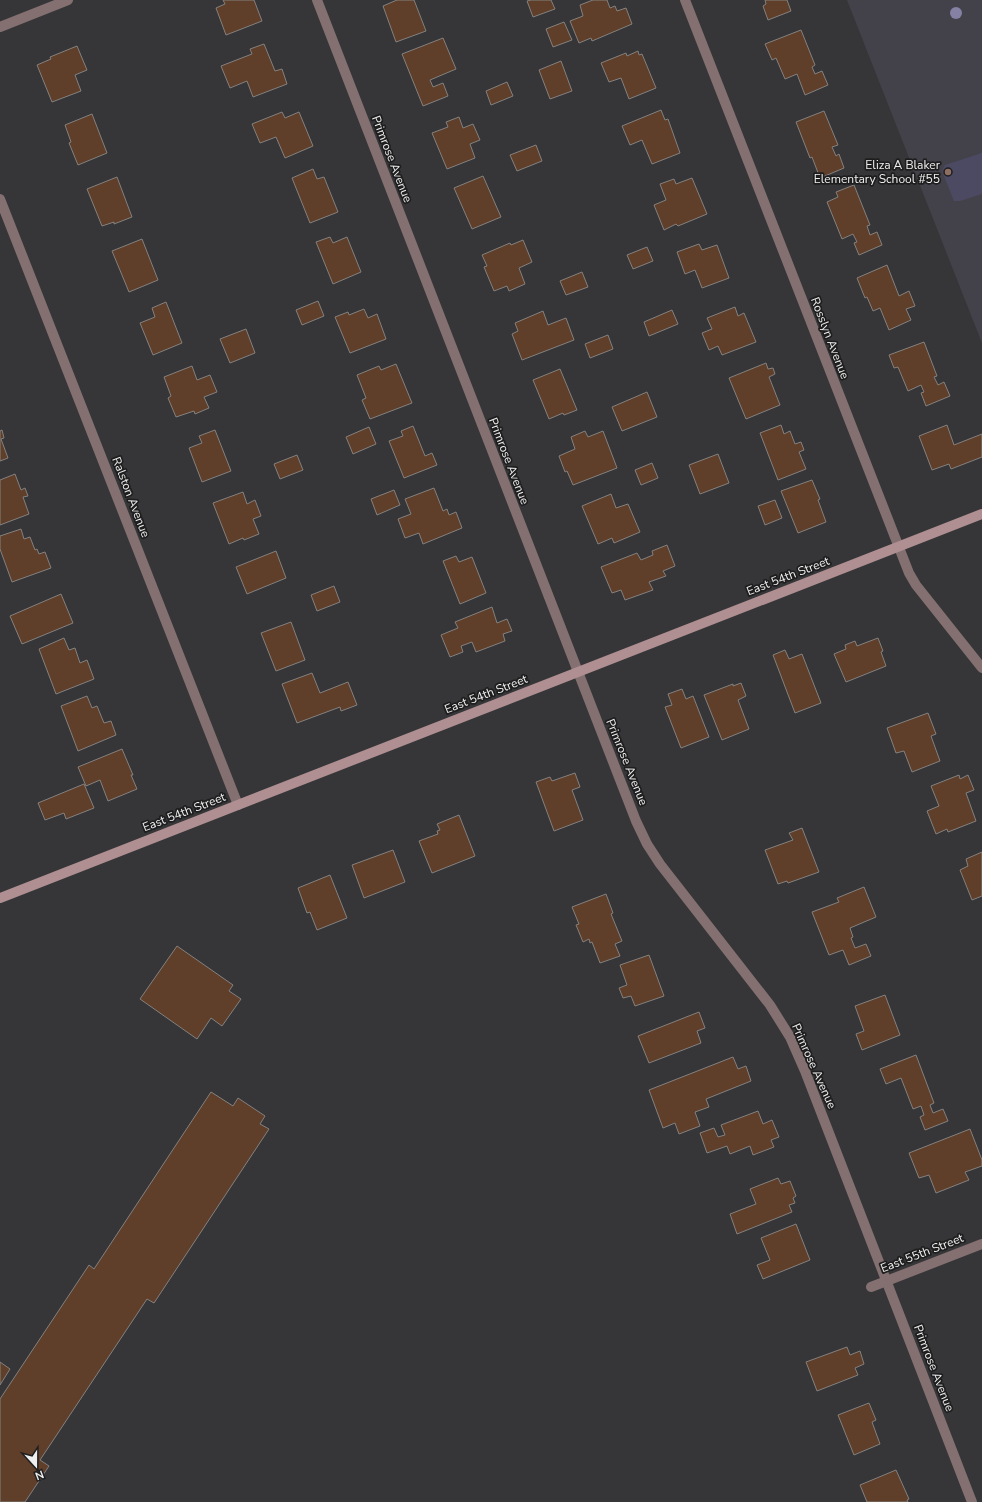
<svg xmlns="http://www.w3.org/2000/svg" width="982" height="1502" viewBox="0 0 982 1502" font-family="'Nunito Sans',sans-serif">
	<style>
		.built { fill: #43424a }
		.green { fill: #4c4a63 }
		.building { fill: #5f3e2a; stroke: #84817f }
		.lines { fill: none; stroke-linecap: round; stroke-linejoin: round }
		.street { stroke: #847071; stroke-width: 10 }
		.secondary { stroke: #af8f91; stroke-width: 10 }
		.tree { fill: #8481a4 }
		.education-dot { fill: #8d6e63; stroke: #1e1e1f; stroke-width: 1.5 }
		.labels { text-anchor: middle; dominant-baseline: central; stroke-width: 3.5; stroke-linejoin: round; paint-order: stroke }
		.street-label { font-size: 12px; fill: #efeff0; stroke: #1e1e1f }
		.poi-label { font-size: 12px; fill: #efeff0; stroke: #1e1e1f; text-anchor: end }
	</style>
	<rect width="100%" height="100%" fill="#363639"/>
	<!-- built -->
	<path class="built" d="M847 0H982V343Z"/>
	<!-- green -->
	<path class="green" d="M982 153V194L960 201H954L942 171 945 165Z"/>
	<!-- building -->
	<g class="building">
		<path d="M223 0H254L262 21 226 35 216 8 225 4Z"/>
		<path d="M397 0H414L426 31 396 42 383 6Z"/>
		<path d="M531 0H551L555 9 533 17 527 1Z"/>
		<path d="M593 0H607L610 8 615 6 617 11 626 8 632 24 592 41 591 38 579 43 570 21 583 16 580 5Z"/>
		<path d="M765 0H787L791 11 768 20 763 6 766 4Z"/>
		<path d="M564 22 572 40 553 47 546 29Z"/>
		<path d="M801 30 815 65 812 67 815 74 822 71 828 85 805 95 797 74 785 79 776 58 772 60 765 44Z"/>
		<path d="M443 38 456 69 430 80 433 87 443 83 448 96 423 106 402 54Z"/>
		<path d="M264 44 275 71 282 69 287 84 253 97 247 81 230 88 221 66 252 54 250 49Z"/>
		<path d="M77 46 87 70 75 75 81 91 52 102 37 65 51 59 50 57Z"/>
		<path d="M638 51 639 55 642 54 656 88 629 99 621 78 609 82 601 63 626 53 627 56Z"/>
		<path d="M561 61 572 91 550 99 539 70Z"/>
		<path d="M507 82 513 96 491 105 486 91Z"/>
		<path d="M661 110 665 120 668 119 680 153 652 164 642 140 630 145 622 126Z"/>
		<path d="M824 111 838 145 832 147 836 156 839 154 844 168 820 178 812 157 810 158 796 122Z"/>
		<path d="M282 112 285 118 299 112 313 146 285 158 276 137 260 143 252 124Z"/>
		<path d="M92 114 107 153 78 165 69 143 71 142 65 125Z"/>
		<path d="M459 117 463 128 473 124 480 140 470 144 475 158 447 169 432 133 448 127 446 122Z"/>
		<path d="M536 145 542 161 517 171 510 155Z"/>
		<path d="M313 169 317 179 324 177 338 212 310 223 292 178Z"/>
		<path d="M483 176 501 217 472 229 454 188Z"/>
		<path d="M117 177 132 217 114 224V222L102 226 87 189Z"/>
		<path d="M692 178 707 214 678 226 676 224 664 230 654 205 666 200 660 184 674 179 676 184Z"/>
		<path d="M854 185 870 225 867 226 870 235 877 232 882 245 859 255 854 243 857 242 853 234 842 239 827 202 838 197 836 192Z"/>
		<path d="M330 237 333 243 347 237 361 272 333 284 316 242Z"/>
		<path d="M142 239 158 280 129 292 112 251Z"/>
		<path d="M523 240 532 262 519 268 525 284 509 291 507 286 494 291 484 267 487 266 482 255 510 243 511 245Z"/>
		<path d="M699 244 702 250 717 245 729 278 702 288 695 270 685 274 677 252Z"/>
		<path d="M647 247 653 261 633 269 627 255Z"/>
		<path d="M887 265 899 296 909 291 915 306 906 309 911 320 889 330 880 308 873 311 867 297 865 298 857 278Z"/>
		<path d="M582 272 588 287 566 295 560 281Z"/>
		<path d="M318 301 324 316 302 325 296 310Z"/>
		<path d="M166 302 182 343 153 355 140 323 155 317 152 308Z"/>
		<path d="M735 307 738 316 744 313 756 342 722 355 718 346 709 350 702 333 712 329 707 318Z"/>
		<path d="M364 309 368 318 377 314 386 339 350 353 335 317 348 312 349 315Z"/>
		<path d="M672 310 678 324 649 336 644 322Z"/>
		<path d="M543 311 548 325 566 318 574 340 522 360 512 334 518 331 515 323Z"/>
		<path d="M246 329 255 353 230 363 220 339Z"/>
		<path d="M608 335 613 349 590 358 585 344Z"/>
		<path d="M924 342 937 376 934 377 938 385 944 382 950 396 926 406 921 393 924 392 921 385 908 391 898 367 894 368 889 355Z"/>
		<path d="M766 363 768 369 773 368 775 374 769 377 780 405 746 419 729 378Z"/>
		<path d="M396 364 412 403 370 419 362 400 366 398 357 375 379 366 381 370Z"/>
		<path d="M192 366 197 380 210 375 217 392 204 397 209 408 195 414 194 411 176 417 168 398 171 396 164 377Z"/>
		<path d="M560 369 577 410 564 415 563 413 549 419 533 380Z"/>
		<path d="M647 392 657 417 622 431 612 407Z"/>
		<path d="M781 425 784 434 790 431 795 444 801 442 804 450 799 452 806 469 778 480 760 433Z"/>
		<path d="M947 425 954 445 982 434V457L951 469 949 464 932 470 919 436Z"/>
		<path d="M413 426 425 456 432 453 437 465 404 478 389 441 403 436 401 431Z"/>
		<path d="M369 427 376 444 353 454 346 437Z"/>
		<path d="M2 430 4 438 1 439 8 458 0 461V431Z"/>
		<path d="M215 430 231 471 202 482 189 448 202 443 199 436Z"/>
		<path d="M585 431 588 437 603 431 617 468 573 485 567 471 565 472 559 456 575 449 571 437Z"/>
		<path d="M718 454 729 483 700 494 689 465Z"/>
		<path d="M297 455 303 470 280 479 274 464Z"/>
		<path d="M652 463 658 478 641 485 635 470Z"/>
		<path d="M15 474 21 490 25 488 28 496 23 497 29 514 0 525V480Z"/>
		<path d="M812 480 820 499 818 500 826 522 798 533 781 491Z"/>
		<path d="M434 488 443 511 447 509 449 515 456 512 462 528 423 544 419 533 405 538 398 519 411 514 405 499Z"/>
		<path d="M394 490 400 505 377 515 371 499Z"/>
		<path d="M243 492 247 504 255 500 261 516 253 519 259 534 244 540 243 538 229 544 213 503Z"/>
		<path d="M611 494 616 508 628 504 640 532 614 543 612 538 598 544 582 506Z"/>
		<path d="M775 500 782 518 765 525 758 506Z"/>
		<path d="M21 529 24 539 30 537 35 550 37 549 39 554 45 552 51 568 12 582 0 549V536Z"/>
		<path d="M667 545 675 566 663 571 666 576 649 582 653 590 625 600 621 590 612 593 601 567 637 553 641 560 653 555 652 551Z"/>
		<path d="M276 551 286 578 247 594 236 567Z"/>
		<path d="M456 556 459 562 472 557 486 593 460 604 443 561Z"/>
		<path d="M334 586 340 602 317 611 311 595Z"/>
		<path d="M61 594 73 623 22 644 10 616Z"/>
		<path d="M492 607 497 623 507 619 512 631 503 634 505 641 476 652 472 642 461 646 463 652 450 657 441 635 458 628 455 622Z"/>
		<path d="M291 622 305 660 276 671 261 633Z"/>
		<path d="M64 638 69 650 75 648 80 663 87 660 94 679 56 694 39 649Z"/>
		<path d="M878 638 883 651 881 652 886 666 846 682 834 654 846 649 845 645 855 641 857 646Z"/>
		<path d="M785 650 789 659 802 654 821 703 795 713 773 655Z"/>
		<path d="M312 673 320 693 348 682 357 705 341 711 340 707 297 723 282 684Z"/>
		<path d="M741 683 746 696 738 700 749 729 722 740 704 695 733 684V686Z"/>
		<path d="M682 689 686 699 693 696 709 737 681 748 665 707 672 705 668 694Z"/>
		<path d="M87 696 92 708 97 706 104 723 111 721 116 735 78 751 61 706Z"/>
		<path d="M928 713 936 734 931 736 940 761 912 772 904 751 896 753 887 728Z"/>
		<path d="M122 749 133 775H131L137 789 108 801 100 780 86 786 78 767Z"/>
		<path d="M575 773 580 787 572 790 583 820 554 831 536 782 550 777 552 781Z"/>
		<path d="M959 775 960 779 968 775 974 790 966 793 976 821 948 832 947 829 936 834 927 811 939 806 931 786Z"/>
		<path d="M84 784 94 808 66 819 64 813 45 820 38 803Z"/>
		<path d="M459 815 475 856 432 873 419 841 438 834 437 831 440 830 437 824Z"/>
		<path d="M802 828 819 872 788 883 787 881 778 884 765 850 793 840 789 833Z"/>
		<path d="M393 850 405 882 364 898 352 865Z"/>
		<path d="M982 852V896L972 900 960 870 968 866 966 859Z"/>
		<path d="M330 875 347 918 317 930 310 912 307 913 298 888Z"/>
		<path d="M864 887 876 917 850 928 853 937 851 938 855 948 866 944 871 956 849 965 843 950 829 955 812 912 839 902 837 898Z"/>
		<path d="M606 894 613 913 611 914 622 941 615 944 620 956 600 963 592 942 590 943 589 939 583 942 576 925 579 924 572 907Z"/>
		<path d="M177 946 233 985 229 991 241 999 222 1026 211 1018 197 1039 140 999Z"/>
		<path d="M649 955 664 996 635 1006 631 996 623 998 619 988 627 985 620 965Z"/>
		<path d="M885 995 900 1035 862 1050 856 1034 864 1031 855 1006Z"/>
		<path d="M699 1012 705 1028 697 1031 701 1043 649 1063 638 1036Z"/>
		<path d="M916 1055 934 1103 930 1105 933 1113 943 1109 948 1121 925 1130 920 1117 924 1115 921 1106 913 1109 901 1078 886 1084 880 1069Z"/>
		<path d="M733 1057 738 1069 746 1066 751 1081 706 1099 709 1107 695 1112 700 1126 679 1134 675 1123 663 1128 649 1090Z"/>
		<path d="M211 1092 233 1106 238 1098 265 1116 260 1124 269 1129 154 1303 147 1299 40 1460 49 1466 25 1502H0V1399L89 1265 94 1269Z"/>
		<path d="M758 1111 763 1124 772 1120 779 1137 771 1140 774 1147 753 1155 750 1146 730 1154 727 1146 707 1153 700 1133 714 1128 718 1137 725 1135 721 1125Z"/>
		<path d="M970 1129 982 1160V1166L965 1172 969 1180 936 1193 929 1175 919 1178 909 1153Z"/>
		<path d="M778 1178 781 1184 790 1181 796 1196 793 1198 795 1203 789 1205 792 1212 737 1234 730 1214 756 1204 750 1189Z"/>
		<path d="M796 1224 810 1260 763 1279 757 1265 770 1260 761 1238Z"/>
		<path d="M847 1347 850 1355 860 1351 864 1364 855 1368 858 1375 817 1391 806 1362Z"/>
		<path d="M0 1362 10 1369 0 1385Z"/>
		<path d="M869 1403 876 1420 872 1422 880 1444 854 1455 838 1415Z"/>
		<path d="M896 1470 909 1499 907 1500 908 1502H867L860 1485Z"/>
	</g>
	<g class="lines">
		<!-- street -->
		<g class="street">
			<path d="M317 0 636 821 647 844 660 864 770 1005 790 1037 805 1071 972 1502"/>
			<path d="M685 0 909 573 916 585 982 668"/>
			<path d="M0 27 68 0"/>
			<path d="M0 199 238 805"/>
			<path d="M871 1287 982 1244"/>
		</g>
		<!-- secondary -->
		<path class="secondary" d="M0 898 982 514"/>
	</g>
	<!-- trees -->
	<circle class="tree" cx="956" cy="13" r="6"/>
	<!-- markers -->
	<circle class="education-dot" cx="948" cy="172" r="4"/>
	<g class="labels">
		<!-- street labels -->
		<g class="street-label">
			<text transform="translate(392 159) rotate(69)">Primrose Avenue</text>
			<text transform="translate(830 338) rotate(69)">Rosslyn Avenue</text>
			<text transform="translate(509 461) rotate(69)">Primrose Avenue</text>
			<text transform="translate(131 497) rotate(69)">Ralston Avenue</text>
			<text transform="translate(788 576) rotate(-21)">East 54th Street</text>
			<text transform="translate(486 694) rotate(-21)">East 54th Street</text>
			<text transform="translate(627 762) rotate(68)">Primrose Avenue</text>
			<text transform="translate(184 812) rotate(-21)">East 54th Street</text>
			<text transform="translate(814 1066) rotate(66)">Primrose Avenue</text>
			<text transform="translate(922 1253) rotate(-21)">East 55th Street</text>
			<text transform="translate(934 1368) rotate(69)">Primrose Avenue</text>
		</g>
		<!-- poi labels -->
		<g class="poi-label">
			<text x="940" y="165">Eliza A Blaker<tspan x="940" dy="14">Elementary School #55</tspan></text>
		</g>
	</g>
	<!-- north arrow -->
	<g transform="translate(36 1466) rotate(159)" stroke="#1e1e1f" stroke-width="3" paint-order="stroke">
	<path d="M0-3L7 15L0 10L-7 15Z" fill="#efeff0"/>
	<text y="-6" font-size="11" font-weight="bold" text-anchor="middle" fill="#efeff0">N</text>
	</g>
</svg>
